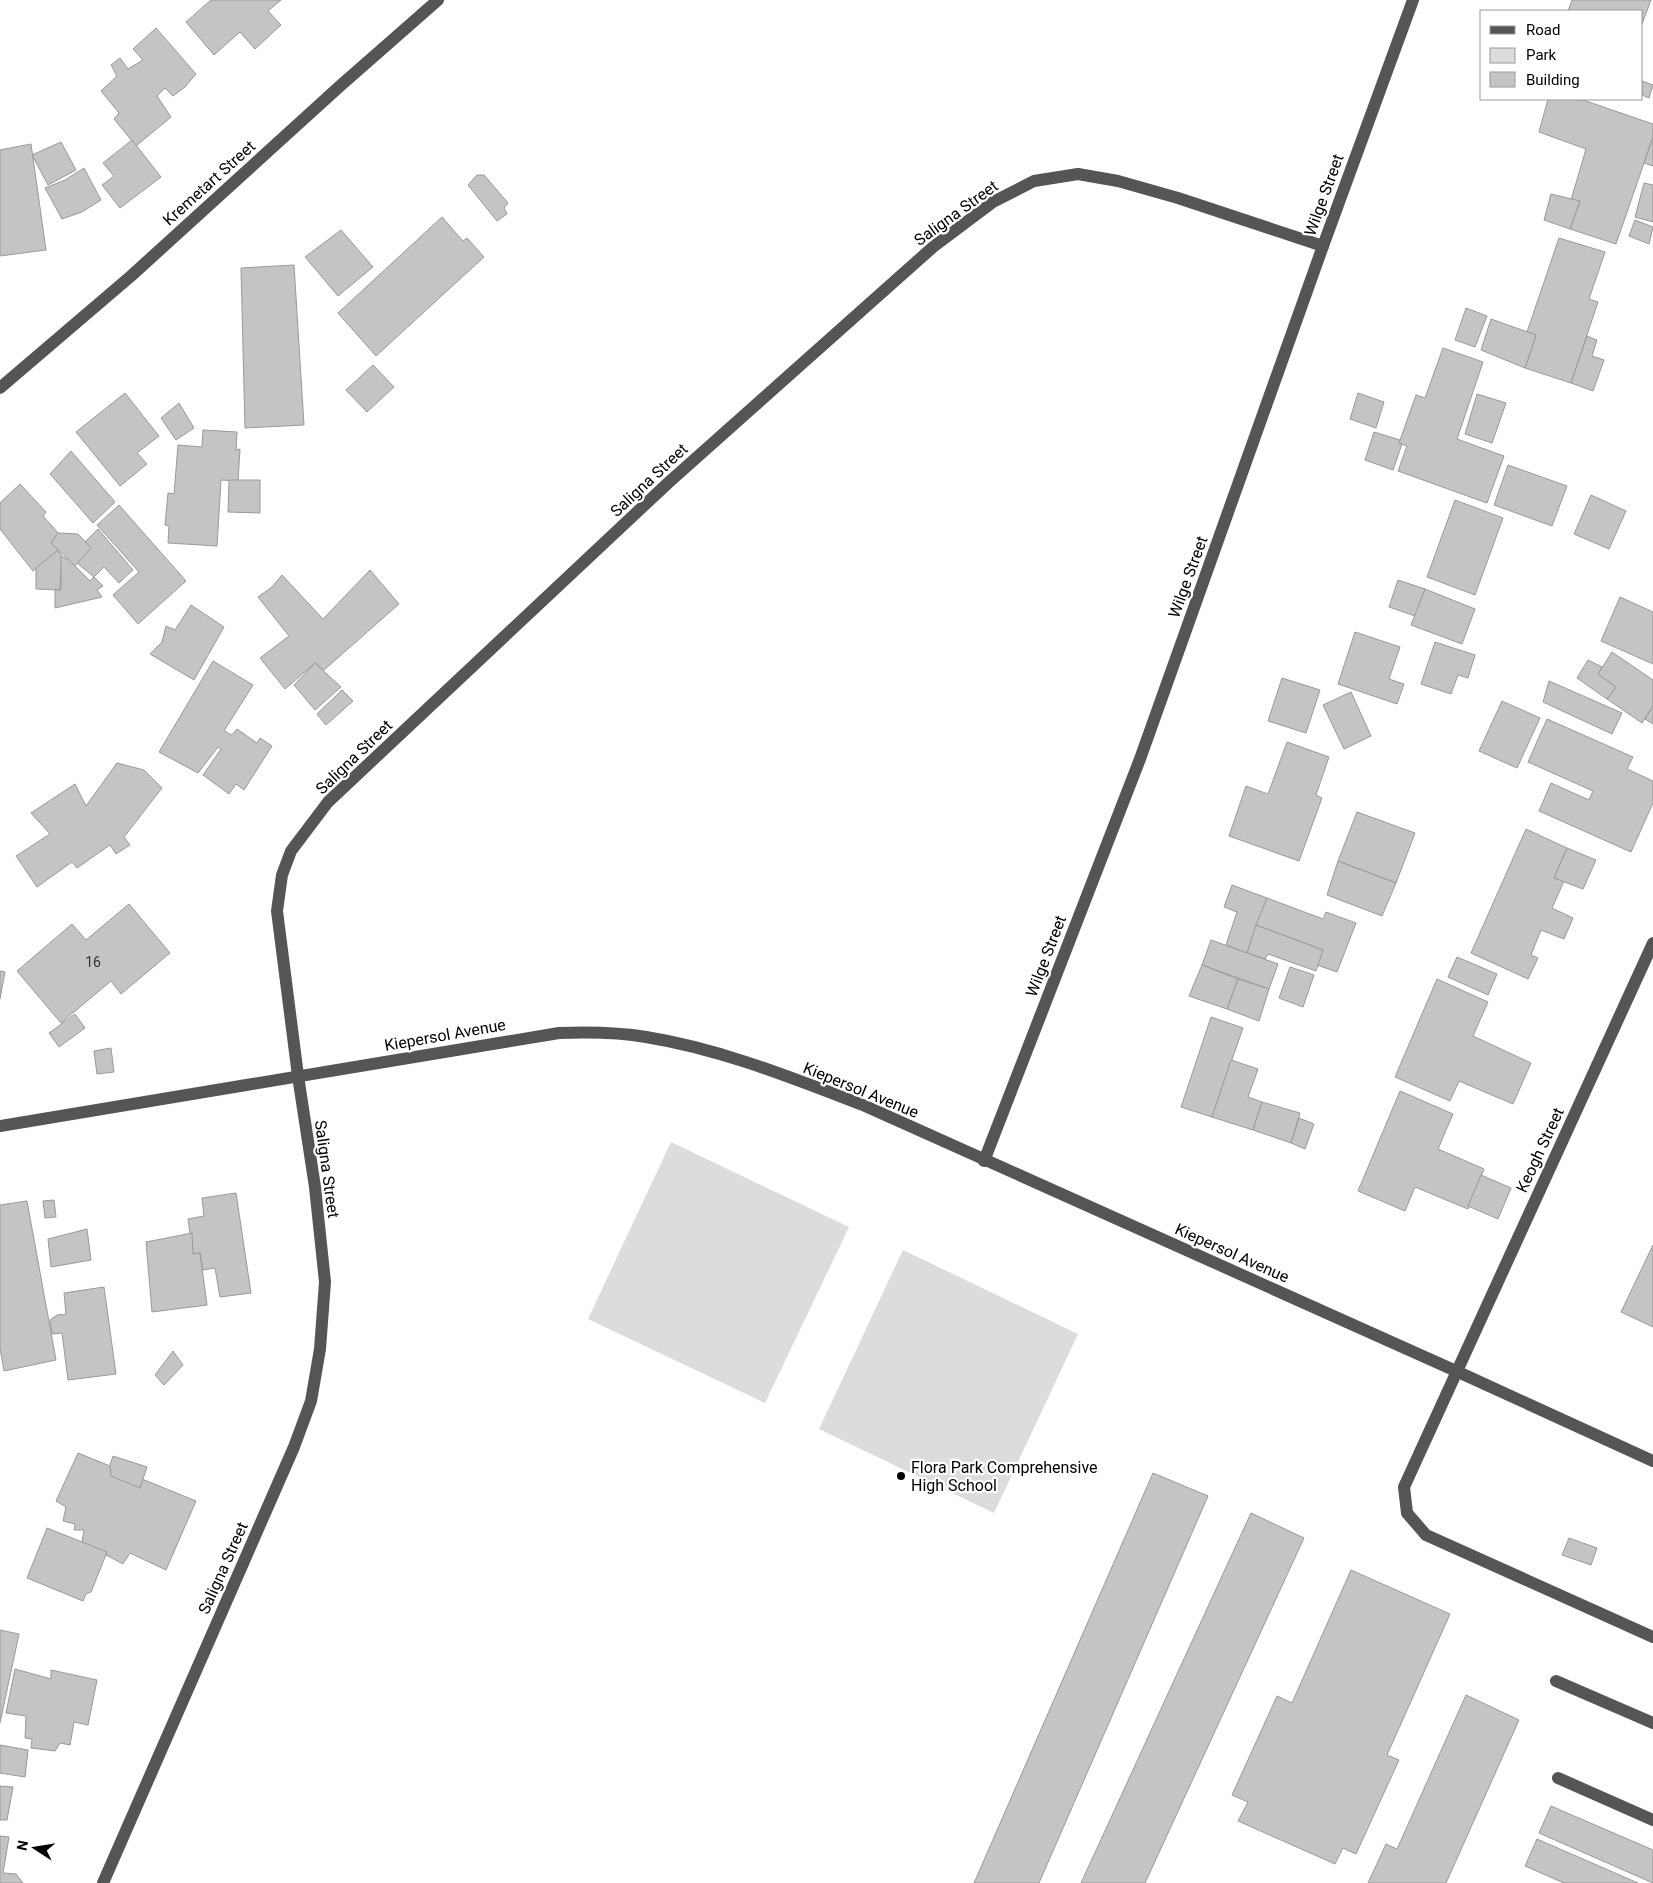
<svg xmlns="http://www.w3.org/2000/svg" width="1653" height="1883" viewBox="0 0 1653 1883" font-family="Roboto,sans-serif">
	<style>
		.green { fill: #dcdcdc }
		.building { fill: #c4c4c4; stroke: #999 }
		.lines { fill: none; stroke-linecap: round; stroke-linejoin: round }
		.minor { stroke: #555; stroke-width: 12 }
		.poi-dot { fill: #000; stroke: #fff; stroke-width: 2 }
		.labels { text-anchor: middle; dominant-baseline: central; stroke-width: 4.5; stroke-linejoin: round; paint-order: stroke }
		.number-label { font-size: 14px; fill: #313131 }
		.street-label { font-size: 16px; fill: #000; stroke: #fff }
		.poi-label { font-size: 16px; fill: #000; stroke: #fff; text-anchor: start }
	</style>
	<rect width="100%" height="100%" fill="#fff"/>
	<!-- green -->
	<g class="green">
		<path d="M671 1142 849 1227 765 1403 588 1319Z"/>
		<path d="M903 1250 1078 1334 994 1513 819 1429Z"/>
	</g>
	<!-- building -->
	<g class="building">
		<path d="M211 0H281L268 11 281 25 255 49 240 32 214 55 186 22Z"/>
		<path d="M1572 0H1651L1642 24V11H1568Z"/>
		<path d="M156 28 196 74 185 87 173 96 165 88 157 96 171 117 136 146 114 119 119 113 101 91 117 76 111 65 120 58 128 69 143 60 133 49Z"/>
		<path d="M1642 81 1653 85 1649 98 1642 95Z"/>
		<path d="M1548 99H1580L1653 124V137L1616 244 1570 229 1580 201 1571 200 1586 149 1539 132Z"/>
		<path d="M1653 137V166L1644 163Z"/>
		<path d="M132 140 161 177 120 208 102 185 114 176 103 163Z"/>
		<path d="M61 142 76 170 48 185 32 155Z"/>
		<path d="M31 144 46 250 0 256V150Z"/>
		<path d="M84 168 101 200 82 212 62 219 45 188 65 180Z"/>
		<path d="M477 175H484L508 203 504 208 507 214 497 221 468 185Z"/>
		<path d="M1644 183 1653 185V222L1635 217Z"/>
		<path d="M1551 194 1580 201 1570 229 1544 220Z"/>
		<path d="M442 217 463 241 467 238 484 257 376 356 338 313Z"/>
		<path d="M1635 220 1653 227 1649 244 1629 236Z"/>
		<path d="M341 230 373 267 338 296 305 257Z"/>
		<path d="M1559 238 1605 252 1589 299 1598 302 1571 383 1525 368 1536 335 1527 332Z"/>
		<path d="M294 265 304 425 245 428 241 268Z"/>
		<path d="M1466 308 1487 316 1475 347 1455 340Z"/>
		<path d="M1491 319 1536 335 1525 368 1481 350Z"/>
		<path d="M1587 336 1597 340 1592 356 1604 360 1593 391 1571 383Z"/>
		<path d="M1443 348 1483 362 1457 439 1504 456 1487 503 1398 471 1407 446 1399 443 1416 395 1425 398Z"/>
		<path d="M373 365 394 387 367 412 346 390Z"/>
		<path d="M125 393 159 436 137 453 147 464 120 486 76 432Z"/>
		<path d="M1358 393 1384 402 1376 428 1350 419Z"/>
		<path d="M1477 394 1506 403 1492 443 1465 434Z"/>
		<path d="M179 403 194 428 176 440 161 418Z"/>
		<path d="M203 430 237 432 236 450 240 449 238 481 221 480 217 546 168 543 169 526 165 525 168 493 174 494 178 445 202 447Z"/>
		<path d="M1374 432 1400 440 1399 443 1402 444 1393 470 1365 460Z"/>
		<path d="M71 451 115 502 93 523 50 474Z"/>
		<path d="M1508 465 1567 486 1552 526 1494 505Z"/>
		<path d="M229 480H260V513L228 512Z"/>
		<path d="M20 484 46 512 43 516 59 534 51 543 58 550 33 571 0 529V503Z"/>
		<path d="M1591 495 1626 511 1609 549 1574 534Z"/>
		<path d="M1455 500 1503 518 1475 595 1427 577Z"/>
		<path d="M119 505 186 581 138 624 113 595 139 572 97 525Z"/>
		<path d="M98 529 133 570 119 583 104 567 94 577 77 563 90 547 85 542Z"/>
		<path d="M58 533 78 534 91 548 75 566 51 543Z"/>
		<path d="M58 550 62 557 60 590 36 589V568Z"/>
		<path d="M61 556 69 560 90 581 94 577 103 586 97 590 102 597 55 608V590H61Z"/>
		<path d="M370 570 399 604 324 670 315 663 285 689 260 658 289 636 258 597 272 587 282 575 323 619Z"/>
		<path d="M1398 580 1425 589 1415 616 1389 607Z"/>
		<path d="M1425 589 1475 609 1462 644 1411 625Z"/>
		<path d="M1620 597 1653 612V664L1601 641Z"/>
		<path d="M191 605 224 627 194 680 150 654 162 642 166 626 175 630Z"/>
		<path d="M1355 632 1400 647 1389 679 1404 684 1397 704 1338 684Z"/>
		<path d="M1435 642 1475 655 1468 678 1458 675 1451 694 1421 684Z"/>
		<path d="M1612 652 1653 680V706L1642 723 1607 699 1616 687 1598 674Z"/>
		<path d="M1588 660 1602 667 1598 674 1616 687 1607 699 1577 678Z"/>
		<path d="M213 661 253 685 224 731 232 735 237 729 257 743 260 738 272 746 244 790 236 784 229 794 203 775 221 749 218 747 198 773 159 752Z"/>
		<path d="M315 663 341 687 315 710 294 685Z"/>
		<path d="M1282 678 1320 690 1306 733 1268 721Z"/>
		<path d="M1549 681 1622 713 1612 734 1543 702Z"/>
		<path d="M342 690 353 701 326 725 317 714Z"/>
		<path d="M1351 692 1371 736 1344 749 1323 705Z"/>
		<path d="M1502 701 1540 718 1517 768 1479 751Z"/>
		<path d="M1653 706V724L1645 719Z"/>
		<path d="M1547 719 1633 757 1627 769 1653 781V803L1631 852 1539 811 1551 783 1589 800 1593 791 1528 762Z"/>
		<path d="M1287 742 1329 757 1316 795 1322 798 1299 861 1229 836 1246 786 1268 794Z"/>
		<path d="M117 763 144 770 162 788 124 837 130 845 116 854 110 845 77 868 72 862 37 887 16 856 50 834 31 813 75 784 86 806Z"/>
		<path d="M1357 812 1415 833 1396 883 1338 861Z"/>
		<path d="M1526 829 1567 848 1554 878 1564 881 1552 908 1573 918 1564 939 1541 930 1531 955 1538 958 1528 979 1471 953Z"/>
		<path d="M1567 848 1596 860 1583 889 1554 878Z"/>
		<path d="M1338 861 1396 883 1382 916 1327 895Z"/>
		<path d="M1232 885 1267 898 1247 953 1226 945 1237 912 1224 907Z"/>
		<path d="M1267 898 1323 919 1326 912 1356 923 1337 972 1317 965 1323 950 1256 925Z"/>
		<path d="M129 904 170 953 121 994 111 981 61 1023 17 971 72 924 86 940Z"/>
		<path d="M1256 925 1323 950 1316 971 1268 954 1265 959 1247 953Z"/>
		<path d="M1211 940 1278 964 1269 989 1202 965Z"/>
		<path d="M1457 957 1497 974 1488 995 1448 977Z"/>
		<path d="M1202 965 1238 979 1227 1009 1189 996Z"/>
		<path d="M1290 967 1314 975 1303 1007 1279 998Z"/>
		<path d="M0 971 5 972 0 999Z"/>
		<path d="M1238 979 1269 989 1259 1021 1227 1009Z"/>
		<path d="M1437 979 1488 1002 1473 1036 1531 1063 1513 1104 1459 1081 1450 1101 1395 1077Z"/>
		<path d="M75 1014 85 1028 59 1047 49 1033Z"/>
		<path d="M1211 1017 1243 1028 1212 1117 1181 1107Z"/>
		<path d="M111 1048 114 1072 97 1074 94 1051Z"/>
		<path d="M1231 1060 1258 1069 1248 1097 1262 1102 1253 1130 1212 1117Z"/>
		<path d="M1400 1091 1453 1114 1438 1149 1484 1169 1468 1209 1415 1187 1405 1211 1358 1191Z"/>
		<path d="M1262 1102 1300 1113 1291 1143 1253 1130Z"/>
		<path d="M1299 1118 1314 1124 1305 1149 1291 1143Z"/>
		<path d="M1481 1175 1511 1188 1498 1219 1468 1206Z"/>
		<path d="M236 1193 251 1293 220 1297 215 1268 203 1270 200 1253 193 1254 188 1219 204 1216 202 1198Z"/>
		<path d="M54 1200 56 1217 45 1218 43 1201Z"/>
		<path d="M27 1201 56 1360 4 1371 0 1348V1205Z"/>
		<path d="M87 1229 91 1260 51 1267 48 1239Z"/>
		<path d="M192 1233 193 1254 200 1253 207 1305 152 1312 146 1242Z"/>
		<path d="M1653 1245V1327L1621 1312Z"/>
		<path d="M104 1287 116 1374 68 1380 62 1333 52 1334 50 1320 57 1315 66 1314 64 1293Z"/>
		<path d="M173 1351 183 1365 164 1385 155 1375Z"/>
		<path d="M78 1453 196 1501 166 1570 130 1553 123 1564 82 1542 84 1530H74L75 1524 63 1521 66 1507 56 1501Z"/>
		<path d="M113 1456 147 1467 140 1488 111 1476 110 1465Z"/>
		<path d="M1153 1473 1208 1496 1039 1883H974Z"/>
		<path d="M1251 1513 1304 1538 1145 1883H1081Z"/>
		<path d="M47 1528 107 1552 91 1592 86 1594 83 1601 27 1578Z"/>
		<path d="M1569 1538 1597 1548 1591 1565 1562 1555Z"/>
		<path d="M1351 1570 1450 1614 1387 1755 1399 1760 1356 1854 1343 1848 1335 1864 1238 1821 1248 1802 1232 1795 1277 1696 1292 1703Z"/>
		<path d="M0 1630 19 1634 0 1723Z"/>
		<path d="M15 1669 51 1679V1670L97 1680 88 1725 74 1722 70 1745 60 1743 55 1751 31 1748 32 1739 25 1738 26 1716 6 1713Z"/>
		<path d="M1466 1695 1519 1720 1446 1883H1368L1386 1844 1397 1849Z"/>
		<path d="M0 1745 28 1750 25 1777 0 1773Z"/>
		<path d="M0 1786 13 1787 7 1820H0Z"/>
		<path d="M1551 1806 1653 1850V1883L1539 1833Z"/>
		<path d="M0 1836 9 1837 3 1873 16 1874 23 1883H0Z"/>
		<path d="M1537 1839 1638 1883H1564L1525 1866Z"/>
	</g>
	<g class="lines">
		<!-- minor -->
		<g class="minor">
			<path d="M0 388 131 276 340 86 438 0"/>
			<path d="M1653 943 1404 1487 1407 1513 1426 1535 1653 1637"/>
			<path d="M0 1126 559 1033C588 1032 617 1032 646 1037 721 1049 792 1078 863 1105L1456 1371 1653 1461"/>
			<path d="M984 1161 1140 759 1323 246 1413 0"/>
			<path d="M1556 1681 1653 1723"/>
			<path d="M1558 1778 1653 1820"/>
			<path d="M103 1883 294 1447 311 1401 320 1349 325 1282 315 1187 298 1076 277 911 282 875 291 851 328 802 668 483 933 247 993 202 1034 181 1078 174 1118 181 1178 198 1323 246"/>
		</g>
	</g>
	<!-- markers -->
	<circle class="poi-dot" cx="901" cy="1476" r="5"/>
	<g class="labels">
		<!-- number labels -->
		<g class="number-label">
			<text x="93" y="962">16</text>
		</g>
		<!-- street labels -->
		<g class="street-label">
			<text transform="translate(209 183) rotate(-42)">Kremetart Street</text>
			<text transform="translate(1324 195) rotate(-70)">Wilge Street</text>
			<text transform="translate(956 213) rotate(-36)">Saligna Street</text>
			<text transform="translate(649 480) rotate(-43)">Saligna Street</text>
			<text transform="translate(1188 577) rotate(-70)">Wilge Street</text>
			<text transform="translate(354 757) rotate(-44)">Saligna Street</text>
			<text transform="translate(1046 956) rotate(-69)">Wilge Street</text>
			<text transform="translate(445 1035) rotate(-10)">Kiepersol Avenue</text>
			<text transform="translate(861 1090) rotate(22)">Kiepersol Avenue</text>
			<text transform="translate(1540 1150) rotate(-65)">Keogh Street</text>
			<text transform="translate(327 1169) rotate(82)">Saligna Street</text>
			<text transform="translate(1232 1253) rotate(24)">Kiepersol Avenue</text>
			<text transform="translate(223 1568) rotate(-66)">Saligna Street</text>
		</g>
		<!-- poi labels -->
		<g class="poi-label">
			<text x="911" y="1467">Flora Park Comprehensive<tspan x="911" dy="18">High School</tspan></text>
		</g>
	</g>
	<!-- legend -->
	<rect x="1480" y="10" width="162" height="90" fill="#ffffff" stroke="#999999"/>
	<rect x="1490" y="26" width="25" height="8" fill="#555555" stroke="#999999"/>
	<text x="1526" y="35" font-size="15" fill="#000000">Road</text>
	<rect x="1490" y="48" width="25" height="15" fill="#dcdcdc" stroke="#999999"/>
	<text x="1526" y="60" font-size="15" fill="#000000">Park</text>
	<rect x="1490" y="72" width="25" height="15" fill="#c4c4c4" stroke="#999999"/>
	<text x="1526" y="85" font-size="15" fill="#000000">Building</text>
	<!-- north arrow -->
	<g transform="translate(35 1848) rotate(282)" stroke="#ffffff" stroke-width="4" paint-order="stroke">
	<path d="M0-4L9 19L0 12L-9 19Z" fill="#000000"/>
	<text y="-8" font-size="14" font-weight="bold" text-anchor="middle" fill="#000000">N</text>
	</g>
</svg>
